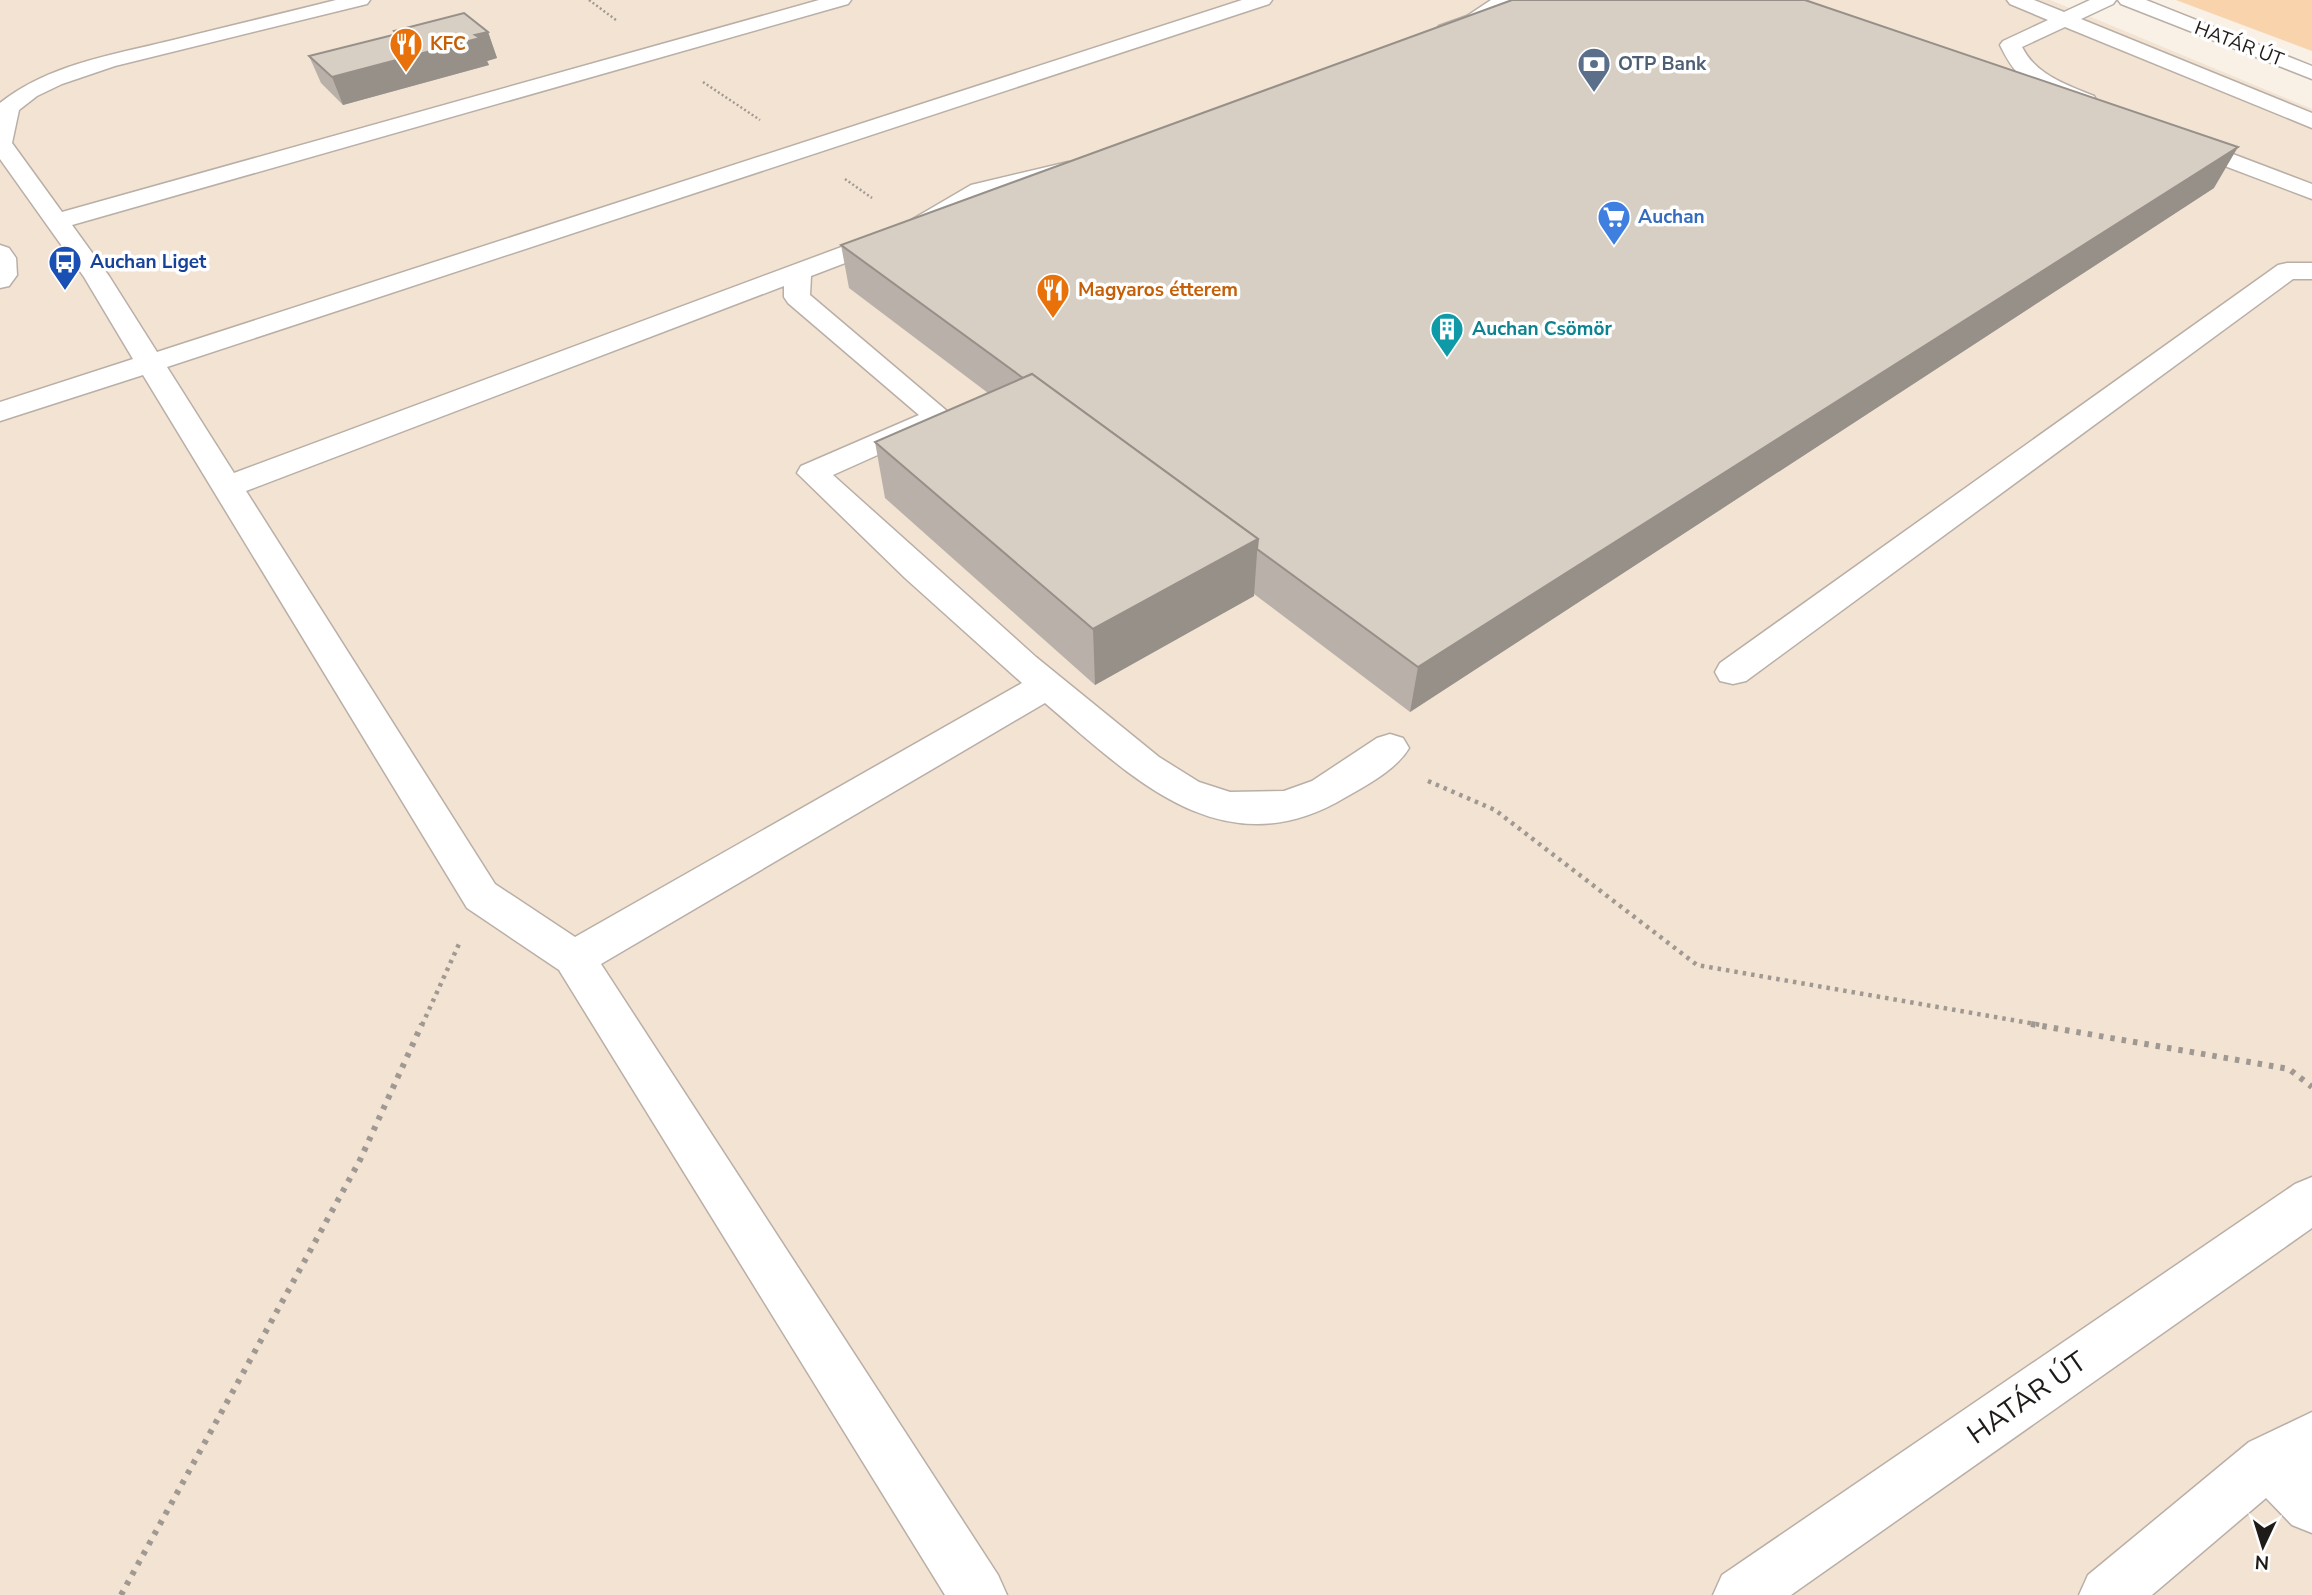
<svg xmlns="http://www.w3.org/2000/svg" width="2312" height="1595" viewBox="0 0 2312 1595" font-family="'Nunito Sans',sans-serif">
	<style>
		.built { fill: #f2e3d3 }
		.green { fill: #f8d3ac }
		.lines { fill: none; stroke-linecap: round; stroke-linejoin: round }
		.minor-casing { stroke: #b9afa6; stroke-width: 3 }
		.path-far2 { stroke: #a09992; stroke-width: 2.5; stroke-dasharray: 2 2.5; stroke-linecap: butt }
		.path-far1 { stroke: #a09992; stroke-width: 4.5; stroke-dasharray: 3.5 5; stroke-linecap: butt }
		.path { stroke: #a09992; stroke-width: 6; stroke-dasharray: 4.5 7; stroke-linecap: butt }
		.minor { fill: #fff; fill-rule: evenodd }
		.wall { fill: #b9b1a9 }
		.shaded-wall { fill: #969089 }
		.building { fill: #d7cec4; stroke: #969089; stroke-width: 2 }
		.labels { text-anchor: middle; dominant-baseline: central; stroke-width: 7; stroke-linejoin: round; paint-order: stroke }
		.far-food-label { font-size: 19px; font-weight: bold; fill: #c56008; stroke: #fff; text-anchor: start }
		.far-street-label { font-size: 19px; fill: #1f1b18; stroke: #fff }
		.far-service-label { font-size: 19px; font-weight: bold; fill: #4e5e75; stroke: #fff; text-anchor: start }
		.far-shop-label { font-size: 19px; font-weight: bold; fill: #366cbe; stroke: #fff; text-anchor: start }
		.far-transit-label { font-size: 19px; font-weight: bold; fill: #164399; stroke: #fff; text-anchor: start }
		.far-culture-label { font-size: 19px; font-weight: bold; fill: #0d838f; stroke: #fff; text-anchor: start }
		.near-street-label { font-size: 28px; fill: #1f1b18; stroke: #fff }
	</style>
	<rect width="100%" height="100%" fill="#f9f0e6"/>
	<!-- built -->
	<path class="built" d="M0 0H2050L2312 109V1595H0Z"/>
	<!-- green -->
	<path class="green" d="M2176 0H2312V51Z"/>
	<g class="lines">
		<defs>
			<g id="minor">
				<path d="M336 0H370L367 4 115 66 62 84 37 96 19 110 12 143 62 212 819 0H851L848 4 72 225 109 276 157 352 1242 0H1272L1269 4 167 367 234 473 906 223 971 185 1068 162 1076 164 1080 169 1076 174 988 195 924 233 811 276 810 295 954 417 949 423 833 475 1036 657 1159 757 1199 782 1230 792 1284 791 1312 781 1377 738 1390 734 1403 738 1409 748C1397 769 1367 785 1346 797 1223 871 1133 778 1045 703L601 964 998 1575 1007 1595H945L559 970 467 908 143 375 0 421V402L133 359 84 277 0 159V103C48 65 111 55 169 41 225 27 280 14 336 0ZM784 286V297L788 303 919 415 801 466 797 473 905 578 1022 683 575 937 495 884 246 491Z"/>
				<path d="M1491 0H1514C1502 16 1458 39 1439 34L1436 30 1439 26 1467 16Z"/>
				<path d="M2007 0H2034L2064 12 2090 0H2116L2113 4 2081 19 2312 113V128L2065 27 2022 47C2036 75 2067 85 2094 96L2097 101 2094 106C2074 111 2033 87 2018 73 2010 65 2005 55 2000 45L2003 41 2048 20 2010 4Z"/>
				<path d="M2118 0H2146L2312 66V79L2121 4Z"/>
				<path d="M2180 134 2312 184V199L2172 146 2169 141 2172 136Z"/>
				<path d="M0 245 9 248 16 258 17 275 9 286 0 288Z"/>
				<path d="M2287 263H2312V279H2293L1746 681 1733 684 1720 681 1715 672 1720 663 2278 265Z"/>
				<path d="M2312 1177V1228L1791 1595H1713L1722 1575 2295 1184Z"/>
				<path d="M2312 1412V1533L2292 1525 2266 1498 2152 1595H2079L2088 1575 2249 1442Z"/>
			</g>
		</defs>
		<!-- minor casing -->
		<use href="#minor" class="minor-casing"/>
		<!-- path-far2 -->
		<g class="path-far2">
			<path d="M589 0 616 20"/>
			<path d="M703 82 760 120"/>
			<path d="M845 179 872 198"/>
		</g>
		<!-- path-far1 -->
		<g class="path-far1">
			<path d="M1428 781 1495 810 1697 965 2041 1025"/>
			<path d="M422 1025 459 944"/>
		</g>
		<!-- path -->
		<g class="path">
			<path d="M2031 1024 2289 1069 2312 1087"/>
			<path d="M121 1595 360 1160 422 1024"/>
		</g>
		<!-- minor -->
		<use href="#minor" class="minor"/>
	</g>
	<!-- wall -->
	<g class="wall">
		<path d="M394 31 488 32 497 58 487 61 489 65 343 105 321 83 309 56 395 34Z"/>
		<path d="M2214 188 1410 712 1254 594V596L1095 685 885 498 875 442 988 393 849 288 841 245Z"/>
	</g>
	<!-- shaded-wall -->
	<g class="shaded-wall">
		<path d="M488 32 497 58 487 61 489 65 343 105 332 77Z"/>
		<path d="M2238 147 2214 188 1410 712 1418 667Z"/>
		<path d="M1258 539 1254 596 1095 685 1093 629Z"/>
	</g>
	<!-- building -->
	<g class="building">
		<path d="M1512 0H1805L2238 147 1418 667 1257 549 1258 539 1032 374 1023 378 841 245Z"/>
		<path d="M464 13 488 32 475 35 480 38 332 77 309 56 397 34 394 31Z"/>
		<path d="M1032 374 1258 539 1093 629 875 442Z"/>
	</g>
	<!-- icons -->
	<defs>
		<symbol id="restaurant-pin" viewBox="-11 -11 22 30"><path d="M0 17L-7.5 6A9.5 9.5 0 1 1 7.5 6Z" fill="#e8710a" stroke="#fff"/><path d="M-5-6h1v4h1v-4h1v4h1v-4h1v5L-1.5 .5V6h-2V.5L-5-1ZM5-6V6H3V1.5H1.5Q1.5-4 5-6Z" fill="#fff"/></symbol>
		<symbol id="bank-pin" viewBox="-11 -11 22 30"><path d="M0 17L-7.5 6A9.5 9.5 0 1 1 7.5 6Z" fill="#5c6f8a" stroke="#fff"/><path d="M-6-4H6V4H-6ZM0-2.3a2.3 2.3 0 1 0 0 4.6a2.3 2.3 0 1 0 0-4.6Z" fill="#fff"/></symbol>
		<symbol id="supermarket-pin" viewBox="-11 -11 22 30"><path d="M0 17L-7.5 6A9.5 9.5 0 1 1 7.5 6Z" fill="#3f7fe0" stroke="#fff"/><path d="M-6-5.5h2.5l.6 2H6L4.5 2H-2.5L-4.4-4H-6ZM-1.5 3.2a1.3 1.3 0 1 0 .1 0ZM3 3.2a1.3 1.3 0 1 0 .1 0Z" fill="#fff"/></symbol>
		<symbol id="bus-pin" viewBox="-11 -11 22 30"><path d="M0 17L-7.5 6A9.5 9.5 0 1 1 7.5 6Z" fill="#1a4fb4" stroke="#fff"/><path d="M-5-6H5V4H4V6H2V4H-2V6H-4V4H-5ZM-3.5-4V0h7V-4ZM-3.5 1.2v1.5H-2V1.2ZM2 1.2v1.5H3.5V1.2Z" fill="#fff"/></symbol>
		<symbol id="building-pin" viewBox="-11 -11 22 30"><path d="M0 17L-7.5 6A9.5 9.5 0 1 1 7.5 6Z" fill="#0f9aa8" stroke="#fff"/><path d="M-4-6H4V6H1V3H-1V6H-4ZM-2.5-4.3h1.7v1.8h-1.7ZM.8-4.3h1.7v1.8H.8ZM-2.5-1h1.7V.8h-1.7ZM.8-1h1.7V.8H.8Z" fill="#fff"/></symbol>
	</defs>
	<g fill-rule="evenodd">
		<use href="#restaurant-pin" x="387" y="25" width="38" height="52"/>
		<use href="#bank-pin" x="1575" y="45" width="38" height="52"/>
		<use href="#supermarket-pin" x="1595" y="198" width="38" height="52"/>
		<use href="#bus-pin" x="46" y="243" width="38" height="52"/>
		<use href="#restaurant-pin" x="1034" y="271" width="38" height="52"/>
		<use href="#building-pin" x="1428" y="310" width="38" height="52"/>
	</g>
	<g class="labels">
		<!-- far-food labels -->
		<g class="far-food-label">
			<text x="430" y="44">KFC</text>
			<text x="1078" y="290">Magyaros étterem</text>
		</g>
		<!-- far-street labels -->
		<g class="far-street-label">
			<text transform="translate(2239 44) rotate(21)">HATÁR ÚT</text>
		</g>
		<!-- far-service labels -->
		<g class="far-service-label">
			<text x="1618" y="64">OTP Bank</text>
		</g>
		<!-- far-shop labels -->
		<g class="far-shop-label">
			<text x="1638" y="217">Auchan</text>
		</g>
		<!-- far-transit labels -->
		<g class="far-transit-label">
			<text x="90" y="262">Auchan Liget</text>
		</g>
		<!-- far-culture labels -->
		<g class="far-culture-label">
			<text x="1472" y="329">Auchan Csömör</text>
		</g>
		<!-- near-street labels -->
		<g class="near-street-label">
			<text transform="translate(2027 1398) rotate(-35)">HATÁR ÚT</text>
		</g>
	</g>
	<!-- north arrow -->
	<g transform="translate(2263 1546) rotate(184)" stroke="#ffffff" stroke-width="5" paint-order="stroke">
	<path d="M0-5L12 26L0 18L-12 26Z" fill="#1f1b18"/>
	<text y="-10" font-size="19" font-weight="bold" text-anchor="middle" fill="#1f1b18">N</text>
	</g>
</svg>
